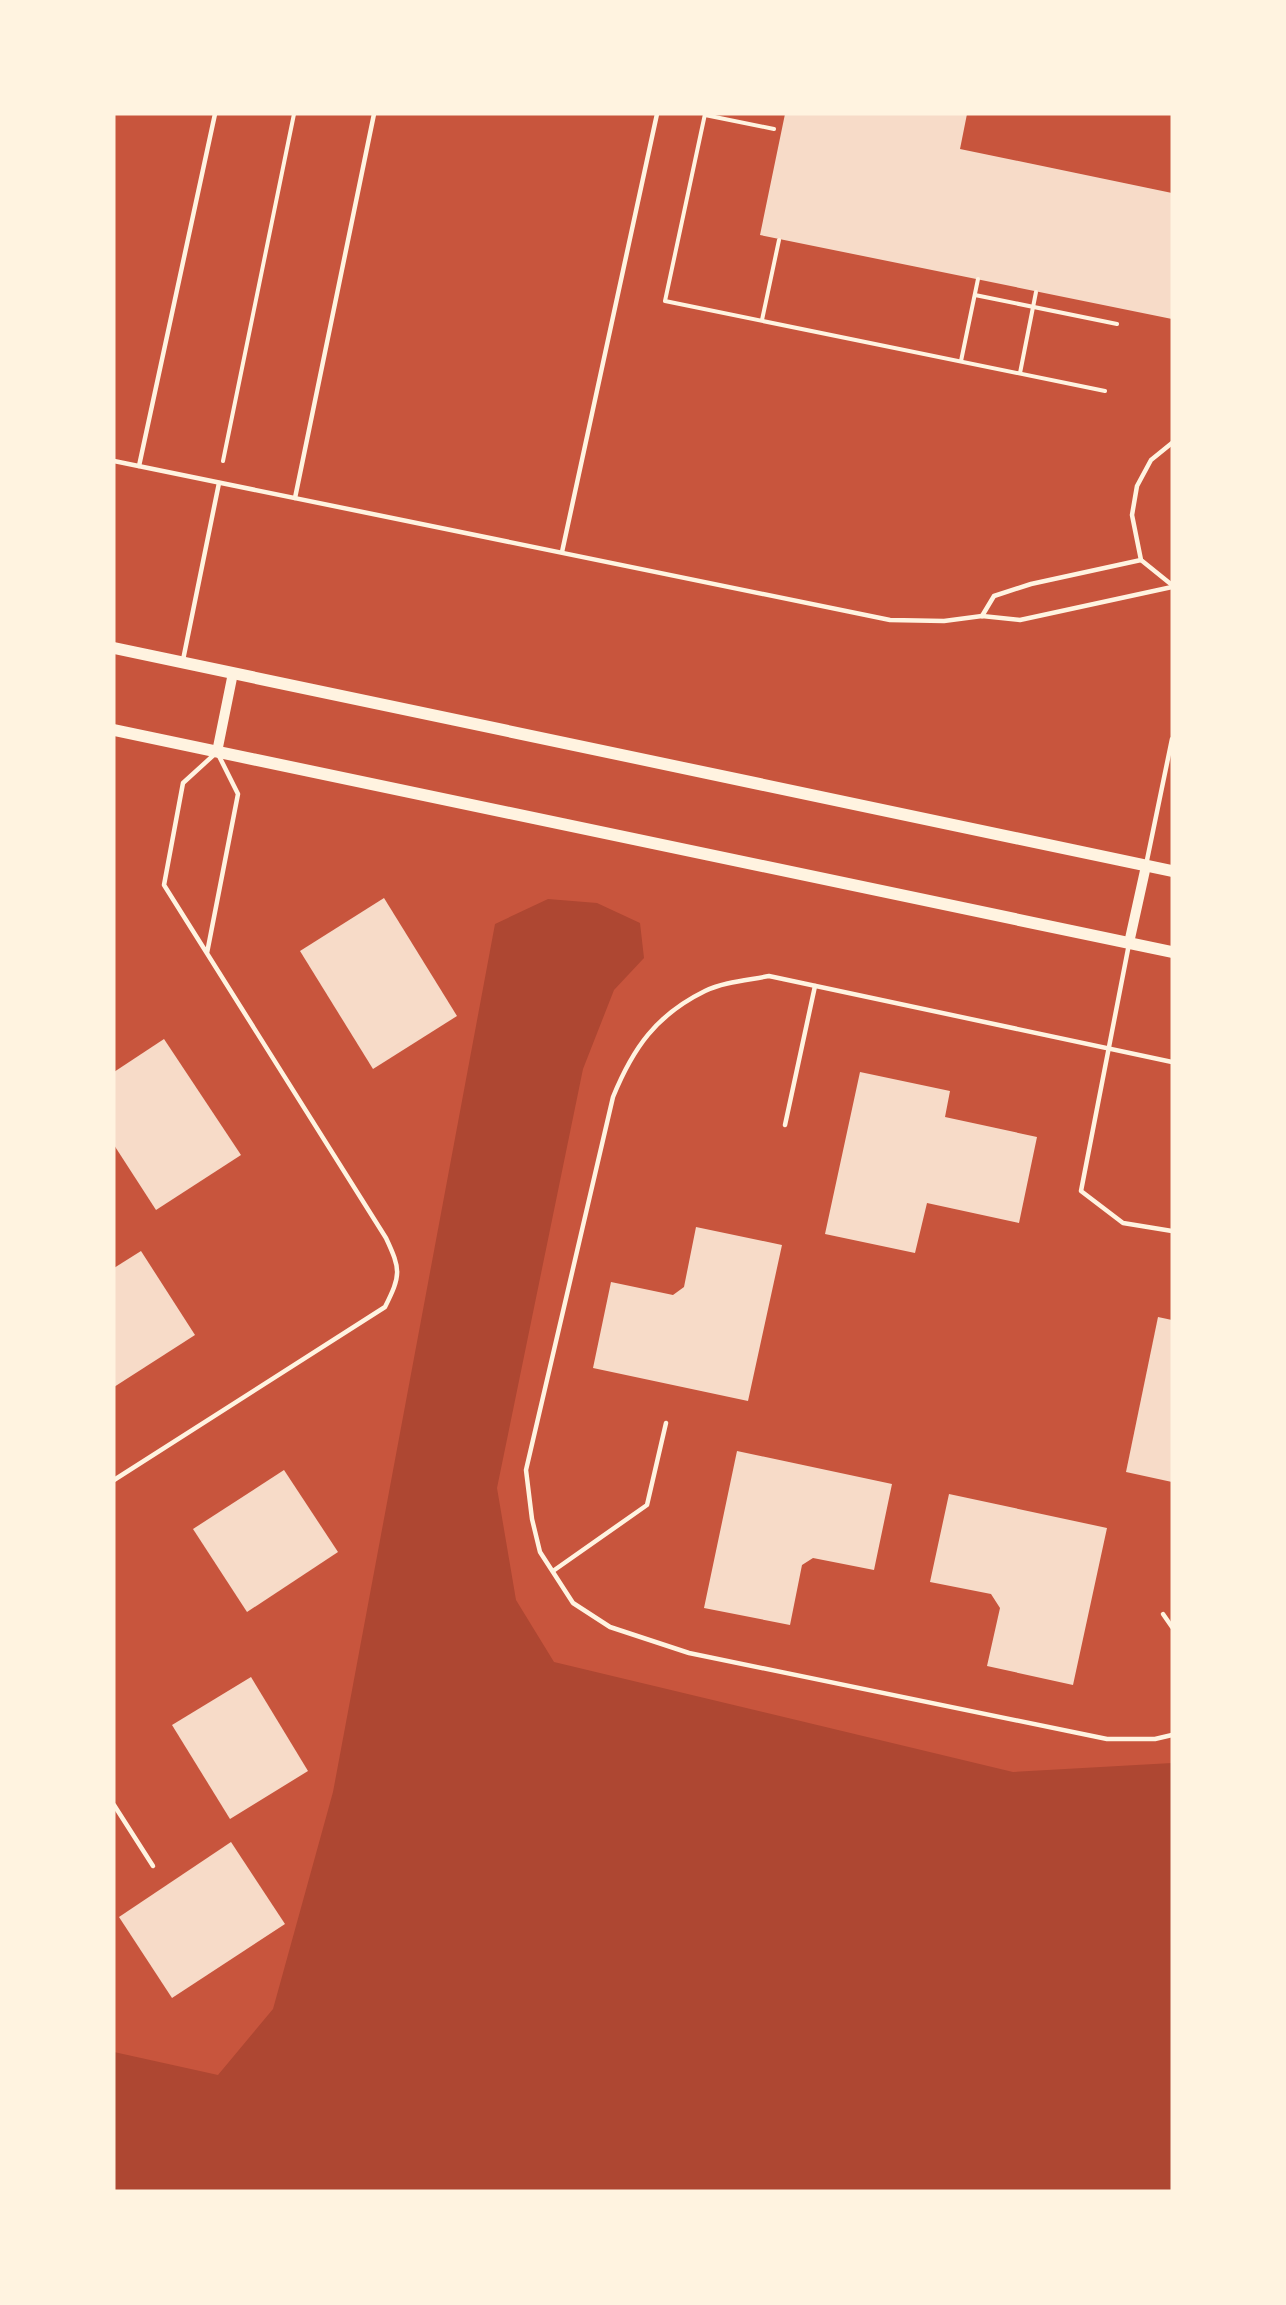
<svg xmlns="http://www.w3.org/2000/svg" width="1286" height="2305" viewBox="0 0 1286 2305" font-family="Lato,sans-serif">
	<style>
		.green { fill: #ae4732 }
		.building { fill: #f7dbc8 }
		.lines { fill: none; stroke-linecap: round; stroke-linejoin: round }
		.path { stroke: #fff3e0; stroke-width: 4 }
		.service { stroke: #fff3e0; stroke-width: 4.5 }
		.tertiary { stroke: #fff3e0; stroke-width: 10 }
		.secondary { stroke: #fff3e0; stroke-width: 12 }
	</style>
	<rect width="100%" height="100%" fill="#c8553d"/>
	<!-- green -->
	<path class="green" d="M548 899 597 903 640 923 644 958 614 990 583 1069 497 1488 516 1600 554 1662 1013 1772 1172 1763V2191H114V2052L218 2075 273 2009 333 1792 495 924Z"/>
	<!-- building -->
	<g class="building">
		<path d="M785 114H967L960 149 1172 193V319L760 235Z"/>
		<path d="M384 898 457 1016 373 1069 300 951Z"/>
		<path d="M164 1039 241 1155 156 1210 114 1145V1072Z"/>
		<path d="M860 1072 950 1091 945 1117 1037 1137 1019 1223 927 1203 915 1253 825 1234Z"/>
		<path d="M696 1227 782 1245 748 1401 593 1368 611 1282 673 1295 684 1287Z"/>
		<path d="M141 1251 195 1335 114 1387V1268Z"/>
		<path d="M1158 1317 1172 1320V1482L1126 1472Z"/>
		<path d="M737 1451 892 1484 874 1570 813 1558 802 1565 790 1625 704 1608Z"/>
		<path d="M284 1470 338 1552 247 1612 193 1529Z"/>
		<path d="M949 1494 1107 1528 1073 1685 987 1666 1000 1608 991 1594 930 1582Z"/>
		<path d="M251 1677 308 1771 230 1819 172 1725Z"/>
		<path d="M231 1842 285 1924 172 1998 119 1917Z"/>
	</g>
	<g class="lines">
		<!-- path -->
		<g class="path">
			<path d="M705 114 665 301 1105 391"/>
			<path d="M705 115 774 129"/>
			<path d="M975 295 1117 324"/>
			<path d="M762 320 779 240"/>
			<path d="M961 361 978 279"/>
			<path d="M1020 373 1036 292"/>
			<path d="M223 461 294 114"/>
		</g>
		<!-- service -->
		<g class="service">
			<path d="M1172 443 1151 460 1137 486 1132 515 1141 560 1172 585"/>
			<path d="M114 461 890 620 944 621 982 616 1020 620 1172 587"/>
			<path d="M139 466 215 114"/>
			<path d="M295 498 374 114"/>
			<path d="M562 552 657 114"/>
			<path d="M982 616 994 596 1031 584 1141 560"/>
			<path d="M183 660 219 483"/>
			<path d="M1146 865 1172 739"/>
			<path d="M1129 944 1081 1191 1123 1223 1172 1231"/>
			<path d="M1172 1062 769 976C749 980 723 982 705 991 656 1015 633 1048 613 1097L526 1470 532 1519 540 1552 573 1603 610 1627 689 1653 1107 1739H1155L1172 1735"/>
			<path d="M785 1125 815 986"/>
			<path d="M114 1480 385 1307C401 1275 401 1270 386 1238L164 885 183 783 217 752 238 794 207 953"/>
			<path d="M553 1571 647 1505 666 1423"/>
			<path d="M1163 1614 1172 1627"/>
			<path d="M114 1805 153 1866"/>
		</g>
		<!-- tertiary -->
		<g class="tertiary">
			<path d="M217 752 233 673"/>
			<path d="M1129 943 1146 866"/>
		</g>
		<!-- secondary -->
		<g class="secondary">
			<path d="M114 648 1172 871"/>
			<path d="M114 730 1172 952"/>
		</g>
	</g>
	<!-- border -->
	<rect width="1286" height="2305" fill="none" stroke="#fff3e0" stroke-width="231"/>
</svg>
